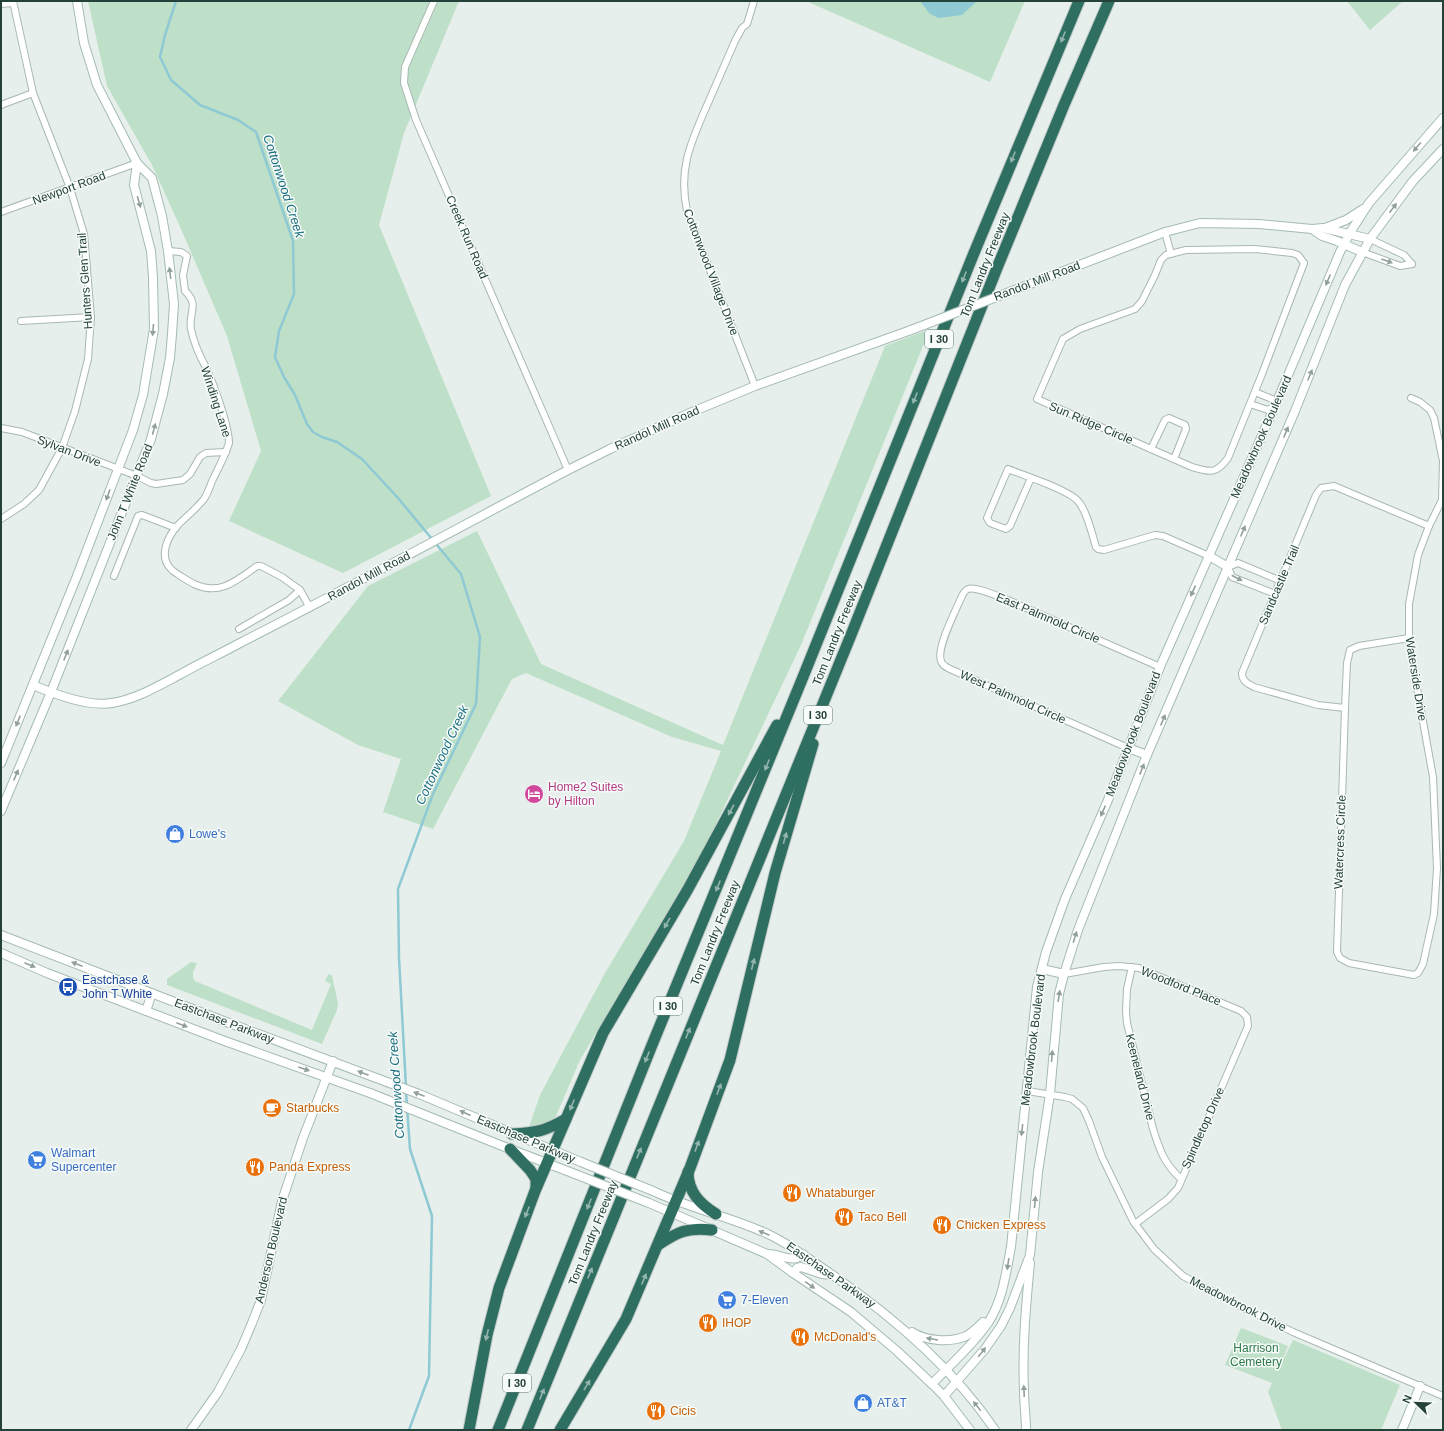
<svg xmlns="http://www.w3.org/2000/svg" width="1444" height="1431" viewBox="0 0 1444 1431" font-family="Helvetica,sans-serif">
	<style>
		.green { fill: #bfe0c8 }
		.water { fill: #8ec9d4 }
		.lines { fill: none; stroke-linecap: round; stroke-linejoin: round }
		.stream { stroke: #8ec9d4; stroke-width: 2.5 }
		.street-casing { stroke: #a8b8b2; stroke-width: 8 }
		.secondary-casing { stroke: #a4bbb3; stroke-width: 10 }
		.highway-casing { stroke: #c2cac8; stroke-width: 13 }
		.street { stroke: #fff; stroke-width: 6 }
		.secondary { stroke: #fff; stroke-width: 8 }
		.highway { stroke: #2f6f62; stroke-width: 11 }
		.secondary-bridge-casing { stroke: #a4bbb3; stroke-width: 10; stroke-linecap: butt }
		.secondary-bridge { stroke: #fff; stroke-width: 8 }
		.oneway { fill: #93b5ae }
		.oneway2 { fill: #92a09c }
		.labels { text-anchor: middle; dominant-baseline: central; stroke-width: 3; stroke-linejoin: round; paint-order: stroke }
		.shield { fill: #f7fbf9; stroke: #637a73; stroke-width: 1 }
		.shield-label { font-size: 11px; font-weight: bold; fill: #24423a }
		.street-label { font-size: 12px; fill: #24423a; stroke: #f7fbf9 }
		.hotel-label { font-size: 12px; fill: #b23c85; stroke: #f7fbf9; text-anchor: start }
		.shop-label { font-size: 12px; fill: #366cbe; stroke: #f7fbf9; text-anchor: start }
		.transit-label { font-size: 12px; fill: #164399; stroke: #f7fbf9; text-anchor: start }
		.food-label { font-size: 12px; fill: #c56008; stroke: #f7fbf9; text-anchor: start }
		.park-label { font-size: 12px; fill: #2d7a4b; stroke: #f7fbf9 }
		.water-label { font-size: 13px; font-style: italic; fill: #1c6f80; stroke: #f7fbf9 }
	</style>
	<rect width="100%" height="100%" fill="#e6efeb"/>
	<!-- green -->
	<g class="green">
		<path d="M88 1H459L404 133 379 225 491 496 343 573 229 521 261 451 227 336 181 229 152 165 107 86Z"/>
		<path d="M806 1H1025L990 82Z"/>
		<path d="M1347 1H1403L1370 30Z"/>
		<path d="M930 329 801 645 695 868 580 1060 556 1116 541 1128 528 1130 540 1095 605 973 684 841 721 751 672 737 526 673 512 679 433 829 383 812 401 759 358 745 278 701 368 586 477 531 541 664 723 745 885 346Z"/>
		<path d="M191 962 197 963 193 972V978L195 981 312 1030 331 984 325 981 328 975 330 974 332 976 338 1003 337 1010 322 1044 167 985V979Z"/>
		<path d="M1241 1328 1288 1346 1279 1368 1293 1340 1400 1385 1381 1430H1282L1268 1392 1272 1383 1225 1365Z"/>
	</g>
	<!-- water -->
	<path class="water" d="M920 1H977L962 15 939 18 930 14Z"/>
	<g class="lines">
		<!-- stream -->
		<g class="stream">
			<path d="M176 1 165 35 160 57 171 80 200 105 238 120 256 132 293 241 294 294 279 331 275 357 284 377 295 395 307 424 313 432 322 437 337 442 362 459 398 498 461 574 480 637 476 704 433 794 398 889 399 958 406 1087"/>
			<path d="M406 1092 410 1149 432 1216 429 1376 409 1430"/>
		</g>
		<defs>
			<g id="street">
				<path d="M434 1 405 67 404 83 416 120 568 470"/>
				<path d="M754 1 747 24 742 28 735 41C726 62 717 82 708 103 691 142 678 168 687 211L755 386"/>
				<path d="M1 4 13 3"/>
				<path d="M1 105 33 93"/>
				<path d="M1 212 137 163"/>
				<path d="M1165 232 1171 254"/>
				<path d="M1370 239 1404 255 1412 264"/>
				<path d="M1255 249 1292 253 1298 255 1304 263 1262 374 1228 458C1216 475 1209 472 1192 467L1037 399 1063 339 1080 329 1135 309 1142 301 1155 275 1161 260 1166 255 1186 250Z"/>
				<path d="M168 251 181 252 187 256 183 275 185 291C200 305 188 313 191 329 192 334 194 341 196 346 199 355 204 363 208 372 215 388 229 427 229 443 225 456 219 467 213 479 210 486 208 493 204 499 196 509 187 516 178 525 168 536 158 556 171 569 175 573 188 581 194 584 220 596 236 581 257 566H261L282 577 300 590 310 608"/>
				<path d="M1362 252 1400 266 1412 264"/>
				<path d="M21 321 91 317"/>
				<path d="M1250 404 1268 410 1275 406 1272 399 1255 392"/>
				<path d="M1 428 22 432 137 476 151 483 156 484 183 480 190 474 200 457 206 453 226 452"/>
				<path d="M1151 449 1165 420 1169 418 1185 425 1186 429 1174 459"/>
				<path d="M1031 478 1010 526 1006 529 990 523 987 518 1008 469C1025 476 1067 489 1078 501 1087 511 1092 534 1096 547L1098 549 1104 550 1155 535 1163 536 1209 556"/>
				<path d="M1 519 24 504 39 490 62 448 75 411 88 359 91 317 84 234 70 188 33 93 13 1"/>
				<path d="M114 576 138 516 142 515 176 528"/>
				<path d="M1275 594 1232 577 1228 567 1238 563 1281 581"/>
				<path d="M239 629 289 600 300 590"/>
				<path d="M1409 638 1359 646 1350 650 1347 663 1345 708 1337 952 1340 958 1349 963 1414 975 1418 973 1423 964 1434 914 1437 868 1433 777 1413 666 1409 638V604L1418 555 1429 526 1442 500 1443 461 1434 418 1430 410 1420 402 1411 398"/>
				<path d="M1345 708 1318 705 1254 687C1247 683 1242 681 1242 673L1316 495 1321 488 1334 486 1429 526"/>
				<path d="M1128 748 950 669C946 667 942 665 941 661 936 648 956 610 962 596 963 594 965 590 968 589 976 586 999 597 1008 600L1160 667"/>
				<path d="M1132 967 1127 989 1126 1011 1127 1023 1153 1129C1160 1151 1164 1163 1181 1179"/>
				<path d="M1064 974 1104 967 1119 966 1139 968 1241 1011 1247 1017 1248 1026 1178 1188 1168 1199 1135 1224"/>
				<path d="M1027 1091 1065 1097 1072 1099 1083 1108 1089 1121 1102 1157 1133 1221 1154 1249 1169 1263 1183 1276 1237 1305 1293 1332 1443 1396"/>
			</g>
			<g id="secondary">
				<path d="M1325 228 1346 220 1363 209"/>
				<path d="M1312 229 1322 236 1337 241 1362 252"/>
				<path d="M1025 286 1165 232 1200 223 1259 224 1312 229 1323 228 1370 239"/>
				<path d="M1209 556 1228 567"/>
				<path d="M33 685C54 694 89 707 112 703 137 699 158 686 181 674 200 663 220 654 240 643 350 587 458 528 568 470L610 449 692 412 755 386 911 330"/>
				<path d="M1128 748 1147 755"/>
				<path d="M1 763 77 576 133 430 143 395 154 329 153 277 151 251 134 185 137 163"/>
				<path d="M1 811 51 692 151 439 163 394 170 358 172 334 174 304 168 251 162 216 152 178 137 163 97 85 84 43 77 1"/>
				<path d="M1 935 221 1020 419 1094 581 1162"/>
				<path d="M1 953 47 973 222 1040 370 1093 510 1149 575 1174"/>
				<path d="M1042 969 1064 974"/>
				<path d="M146 1011 152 993"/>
				<path d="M653 1191C691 1209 732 1217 770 1235 792 1246 811 1260 831 1274 892 1316 953 1368 995 1430"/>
				<path d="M649 1203 767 1254 793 1273 851 1312 897 1351 932 1384 944 1396 970 1430"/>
				<path d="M768 1254C780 1254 794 1264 803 1254"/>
				<path d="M793 1273 797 1268 801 1267 822 1274 832 1275"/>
				<path d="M912 1332C926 1341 950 1343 966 1336 972 1333 978 1327 983 1322"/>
				<path d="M932 1384C951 1364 972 1346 988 1323 1003 1300 1006 1272 1011 1247L1037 987 1046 952 1065 899 1108 800 1160 667 1275 406 1340 252 1351 231 1369 203 1443 118"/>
				<path d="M944 1396 985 1349 1001 1326 1010 1308 1030 1255 1038 1172 1050 1094 1059 994 1064 974 1078 930 1147 755 1295 411 1345 285 1370 239 1413 181 1443 149"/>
				<path d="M191 1430 218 1392 241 1349 252 1323 261 1300 282 1201 303 1138 333 1061"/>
				<path d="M1026 1430C1026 1417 1024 1403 1024 1390 1022 1348 1026 1305 1030 1263"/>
				<path d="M1402 1430 1420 1386"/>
			</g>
			<g id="highway">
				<path d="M512 1134C536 1133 545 1131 566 1119"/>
				<path d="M510 1149 530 1170 536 1179V1188"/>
				<path d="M688 1172C688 1192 700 1204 716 1214"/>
				<path d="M658 1245C677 1232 688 1227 712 1230"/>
				<path d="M469 1430 487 1335 499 1288 535 1191 603 1033 688 889 777 725"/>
				<path d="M498 1430 652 1045 803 677 974 253 1079 1"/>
				<path d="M527 1430 851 635 997 268 1064 105 1109 1"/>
				<path d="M560 1430 626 1319 690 1168 730 1060 775 873 813 744"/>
			</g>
		</defs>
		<!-- street casing -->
		<use href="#street" class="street-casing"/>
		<!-- secondary casing -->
		<use href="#secondary" class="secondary-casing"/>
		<!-- highway casing -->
		<use href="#highway" class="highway-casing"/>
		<!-- street -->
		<use href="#street" class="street"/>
		<!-- secondary -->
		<use href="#secondary" class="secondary"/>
		<!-- highway -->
		<use href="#highway" class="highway"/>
		<defs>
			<g id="secondary-bridge">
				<path d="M911 330 1025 286"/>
				<path d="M581 1162 653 1191"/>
				<path d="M575 1174 649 1203"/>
			</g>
		</defs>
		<!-- secondary-bridge casing -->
		<use href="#secondary-bridge" class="secondary-bridge-casing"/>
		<!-- secondary-bridge -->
		<use href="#secondary-bridge" class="secondary-bridge"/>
	</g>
	<!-- one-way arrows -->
	<defs><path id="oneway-solid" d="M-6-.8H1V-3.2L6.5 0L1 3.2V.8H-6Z"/></defs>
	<g class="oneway">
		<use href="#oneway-solid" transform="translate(1063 37) rotate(112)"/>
		<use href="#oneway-solid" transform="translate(1013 157) rotate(112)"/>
		<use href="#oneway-solid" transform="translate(964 277) rotate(112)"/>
		<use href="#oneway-solid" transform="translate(915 398) rotate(112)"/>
		<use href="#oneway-solid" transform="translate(767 765) rotate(112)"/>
		<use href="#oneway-solid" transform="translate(731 810) rotate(119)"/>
		<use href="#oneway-solid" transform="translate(785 838) rotate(-74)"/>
		<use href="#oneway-solid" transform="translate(718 886) rotate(112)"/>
		<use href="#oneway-solid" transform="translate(667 923) rotate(120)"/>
		<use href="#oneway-solid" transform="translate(753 964) rotate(-76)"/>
		<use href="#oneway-solid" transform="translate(688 1033) rotate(-68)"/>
		<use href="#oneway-solid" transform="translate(647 1057) rotate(112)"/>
		<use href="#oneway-solid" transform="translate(719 1089) rotate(-69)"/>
		<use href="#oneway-solid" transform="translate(572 1105) rotate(113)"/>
		<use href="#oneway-solid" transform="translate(697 1146) rotate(-70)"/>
		<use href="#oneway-solid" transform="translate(639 1153) rotate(-68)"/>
		<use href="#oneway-solid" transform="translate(589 1204) rotate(112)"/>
		<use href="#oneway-solid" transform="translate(527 1212) rotate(112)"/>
		<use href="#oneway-solid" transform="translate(590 1273) rotate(-68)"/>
		<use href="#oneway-solid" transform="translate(644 1279) rotate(-67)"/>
		<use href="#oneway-solid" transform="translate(487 1335) rotate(103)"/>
		<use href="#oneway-solid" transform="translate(587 1385) rotate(-59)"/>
		<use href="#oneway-solid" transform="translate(542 1394) rotate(-68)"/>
	</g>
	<g class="oneway2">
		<use href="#oneway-solid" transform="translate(1417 147) rotate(130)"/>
		<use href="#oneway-solid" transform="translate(139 202) rotate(74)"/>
		<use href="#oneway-solid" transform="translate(1393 208) rotate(-53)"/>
		<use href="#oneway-solid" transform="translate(1387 261) rotate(20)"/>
		<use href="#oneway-solid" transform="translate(170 273) rotate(-97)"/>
		<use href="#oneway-solid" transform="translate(1328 280) rotate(113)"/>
		<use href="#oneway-solid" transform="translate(153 330) rotate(95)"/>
		<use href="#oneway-solid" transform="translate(1310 375) rotate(-68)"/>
		<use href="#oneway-solid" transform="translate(154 429) rotate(-75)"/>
		<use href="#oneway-solid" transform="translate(1286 432) rotate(-67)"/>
		<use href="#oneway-solid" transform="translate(108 495) rotate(110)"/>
		<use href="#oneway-solid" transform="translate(1243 531) rotate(-67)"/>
		<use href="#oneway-solid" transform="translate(1237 578) rotate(28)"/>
		<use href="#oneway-solid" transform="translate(1193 591) rotate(115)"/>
		<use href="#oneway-solid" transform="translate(66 655) rotate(-68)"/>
		<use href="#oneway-solid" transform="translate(1163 720) rotate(-67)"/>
		<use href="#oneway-solid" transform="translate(18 721) rotate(112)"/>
		<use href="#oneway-solid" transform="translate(1142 769) rotate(-69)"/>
		<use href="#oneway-solid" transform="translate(16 775) rotate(-67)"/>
		<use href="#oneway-solid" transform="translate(1103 811) rotate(114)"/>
		<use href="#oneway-solid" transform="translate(1075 937) rotate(-73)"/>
		<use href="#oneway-solid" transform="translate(77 964) rotate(-159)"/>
		<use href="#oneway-solid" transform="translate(30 965) rotate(23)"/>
		<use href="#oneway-solid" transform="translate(1059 996) rotate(-81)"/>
		<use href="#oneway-solid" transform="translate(182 1025) rotate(21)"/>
		<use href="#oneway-solid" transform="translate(1052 1056) rotate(-85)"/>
		<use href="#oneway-solid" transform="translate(304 1069) rotate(19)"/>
		<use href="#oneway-solid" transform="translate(363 1073) rotate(-159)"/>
		<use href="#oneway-solid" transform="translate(419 1094) rotate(-159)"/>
		<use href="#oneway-solid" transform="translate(465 1113) rotate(-156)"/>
		<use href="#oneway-solid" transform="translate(1022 1130) rotate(97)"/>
		<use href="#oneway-solid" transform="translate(1035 1202) rotate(-85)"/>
		<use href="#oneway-solid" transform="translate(764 1233) rotate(-157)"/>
		<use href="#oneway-solid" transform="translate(1008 1264) rotate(99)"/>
		<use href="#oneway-solid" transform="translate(810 1285) rotate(34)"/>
		<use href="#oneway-solid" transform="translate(932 1339) rotate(-170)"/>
		<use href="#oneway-solid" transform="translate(982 1352) rotate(-51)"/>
		<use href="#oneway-solid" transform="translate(1024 1391) rotate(-92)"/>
		<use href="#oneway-solid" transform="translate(977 1406) rotate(-129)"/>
	</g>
	<!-- icons -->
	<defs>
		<symbol id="hotel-disc" viewBox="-11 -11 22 22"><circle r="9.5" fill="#d1479c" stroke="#f7fbf9"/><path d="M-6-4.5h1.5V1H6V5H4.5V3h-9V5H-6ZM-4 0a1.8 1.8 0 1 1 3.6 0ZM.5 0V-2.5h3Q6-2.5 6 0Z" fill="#fff"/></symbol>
		<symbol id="shop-disc" viewBox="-11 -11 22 22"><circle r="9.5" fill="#3f7fe0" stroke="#f7fbf9"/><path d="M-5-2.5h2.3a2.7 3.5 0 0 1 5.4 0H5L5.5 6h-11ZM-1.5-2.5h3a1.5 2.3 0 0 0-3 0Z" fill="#fff"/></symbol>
		<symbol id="bus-disc" viewBox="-11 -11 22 22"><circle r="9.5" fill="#1a4fb4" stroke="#f7fbf9"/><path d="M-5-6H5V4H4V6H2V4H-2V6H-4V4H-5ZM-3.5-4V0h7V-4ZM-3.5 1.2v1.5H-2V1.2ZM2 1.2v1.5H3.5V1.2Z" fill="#fff"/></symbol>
		<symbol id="cafe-disc" viewBox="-11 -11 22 22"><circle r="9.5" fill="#e8710a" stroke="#f7fbf9"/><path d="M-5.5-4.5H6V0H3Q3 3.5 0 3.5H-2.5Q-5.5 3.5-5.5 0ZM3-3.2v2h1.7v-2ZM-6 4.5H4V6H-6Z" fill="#fff"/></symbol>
		<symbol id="supermarket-disc" viewBox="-11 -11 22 22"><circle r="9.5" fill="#3f7fe0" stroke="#f7fbf9"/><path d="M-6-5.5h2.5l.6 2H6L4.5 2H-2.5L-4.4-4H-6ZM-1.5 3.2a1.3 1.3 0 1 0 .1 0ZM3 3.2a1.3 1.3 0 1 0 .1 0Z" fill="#fff"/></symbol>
		<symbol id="restaurant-disc" viewBox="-11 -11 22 22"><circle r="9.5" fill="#e8710a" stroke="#f7fbf9"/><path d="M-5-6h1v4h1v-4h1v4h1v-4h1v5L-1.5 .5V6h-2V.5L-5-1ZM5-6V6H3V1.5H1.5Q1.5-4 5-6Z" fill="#fff"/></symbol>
	</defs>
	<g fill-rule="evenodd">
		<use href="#hotel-disc" x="523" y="783" width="22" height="22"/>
		<use href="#shop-disc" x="164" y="823" width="22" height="22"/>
		<use href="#bus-disc" x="57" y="976" width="22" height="22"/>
		<use href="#cafe-disc" x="261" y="1097" width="22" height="22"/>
		<use href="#supermarket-disc" x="26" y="1149" width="22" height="22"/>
		<use href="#restaurant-disc" x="244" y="1156" width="22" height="22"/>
		<use href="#restaurant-disc" x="781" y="1182" width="22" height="22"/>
		<use href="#restaurant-disc" x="833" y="1206" width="22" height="22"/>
		<use href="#restaurant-disc" x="931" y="1214" width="22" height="22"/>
		<use href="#supermarket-disc" x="716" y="1289" width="22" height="22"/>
		<use href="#restaurant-disc" x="697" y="1312" width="22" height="22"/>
		<use href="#restaurant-disc" x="789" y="1326" width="22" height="22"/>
		<use href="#shop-disc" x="852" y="1392" width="22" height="22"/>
		<use href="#restaurant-disc" x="645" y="1400" width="22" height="22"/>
	</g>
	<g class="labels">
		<!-- shield labels -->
		<g class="shield">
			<rect x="925" y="330" width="28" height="18" rx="3"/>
			<rect x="804" y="706" width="28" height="18" rx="3"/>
			<rect x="654" y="997" width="28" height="18" rx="3"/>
			<rect x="503" y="1374" width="28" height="18" rx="3"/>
		</g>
		<g class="shield-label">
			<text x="939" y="339">I 30</text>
			<text x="818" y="715">I 30</text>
			<text x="668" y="1006">I 30</text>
			<text x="517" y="1383">I 30</text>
		</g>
		<!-- street labels -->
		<g class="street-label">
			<text transform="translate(69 188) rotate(-20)">Newport Road</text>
			<text transform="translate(467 237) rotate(67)">Creek Run Road</text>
			<text transform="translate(985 265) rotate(-68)">Tom Landry Freeway</text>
			<text transform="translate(711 272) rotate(69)">Cottonwood Village Drive</text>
			<text transform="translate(85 281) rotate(-94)">Hunters Glen Trail</text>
			<text transform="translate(1037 281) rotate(-21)">Randol Mill Road</text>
			<text transform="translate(216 402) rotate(72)">Winding Lane</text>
			<text transform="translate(1091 423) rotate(23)">Sun Ridge Circle</text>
			<text transform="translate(657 428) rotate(-24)">Randol Mill Road</text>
			<text transform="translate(1261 437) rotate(-66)">Meadowbrook Boulevard</text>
			<text transform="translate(69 451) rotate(21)">Sylvan Drive</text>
			<text transform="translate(130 492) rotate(-68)">John T White Road</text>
			<text transform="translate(369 576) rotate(-28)">Randol Mill Road</text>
			<text transform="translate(1279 585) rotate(-67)">Sandcastle Trail</text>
			<text transform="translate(1048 618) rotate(23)">East Palmnold Circle</text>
			<text transform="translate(837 633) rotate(-68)">Tom Landry Freeway</text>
			<text transform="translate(1416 679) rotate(81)">Waterside Drive</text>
			<text transform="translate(1013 697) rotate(24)">West Palmnold Circle</text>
			<text transform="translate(1133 734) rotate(-69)">Meadowbrook Boulevard</text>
			<text transform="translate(1340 842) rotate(-88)">Watercress Circle</text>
			<text transform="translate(715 933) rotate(-68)">Tom Landry Freeway</text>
			<text transform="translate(1181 986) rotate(22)">Woodford Place</text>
			<text transform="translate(224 1021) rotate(21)">Eastchase Parkway</text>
			<text transform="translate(1033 1040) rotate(-83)">Meadowbrook Boulevard</text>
			<text transform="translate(1140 1077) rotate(76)">Keeneland Drive</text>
			<text transform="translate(1203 1128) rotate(-66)">Spindletop Drive</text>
			<text transform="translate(526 1139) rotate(23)">Eastchase Parkway</text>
			<text transform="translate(593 1233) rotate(-68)">Tom Landry Freeway</text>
			<text transform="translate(271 1250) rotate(-77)">Anderson Boulevard</text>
			<text transform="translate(831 1275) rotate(35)">Eastchase Parkway</text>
			<text transform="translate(1238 1304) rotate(27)">Meadowbrook Drive</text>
		</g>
		<!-- hotel labels -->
		<g class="hotel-label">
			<text x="548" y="787">Home2 Suites<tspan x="548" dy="14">by Hilton</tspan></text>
		</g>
		<!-- shop labels -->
		<g class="shop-label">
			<text x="189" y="834">Lowe's</text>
			<text x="51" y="1153">Walmart<tspan x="51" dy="14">Supercenter</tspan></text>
			<text x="741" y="1300">7-Eleven</text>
			<text x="877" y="1403">AT&amp;T</text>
		</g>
		<!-- transit labels -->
		<g class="transit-label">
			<text x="82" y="980">Eastchase &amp;<tspan x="82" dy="14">John T White</tspan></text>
		</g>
		<!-- food labels -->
		<g class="food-label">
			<text x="286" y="1108">Starbucks</text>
			<text x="269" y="1167">Panda Express</text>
			<text x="806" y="1193">Whataburger</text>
			<text x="858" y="1217">Taco Bell</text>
			<text x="956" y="1225">Chicken Express</text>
			<text x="722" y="1323">IHOP</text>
			<text x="814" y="1337">McDonald's</text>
			<text x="670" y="1411">Cicis</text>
		</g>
		<!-- park labels -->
		<g class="park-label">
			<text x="1256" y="1348">Harrison<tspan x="1256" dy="14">Cemetery</tspan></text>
		</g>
		<!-- water labels -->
		<g class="water-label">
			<text transform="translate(284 186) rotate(72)">Cottonwood Creek</text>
			<text transform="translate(442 755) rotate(-65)">Cottonwood Creek</text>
			<text transform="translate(396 1085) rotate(-94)">Cottonwood Creek</text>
		</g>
	</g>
	<!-- border -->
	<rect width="1444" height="1431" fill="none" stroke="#24423a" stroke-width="4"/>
	<!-- north arrow -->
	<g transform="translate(1416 1403) rotate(293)" stroke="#f7fbf9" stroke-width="3" paint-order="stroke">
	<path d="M0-3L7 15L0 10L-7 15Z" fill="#24423a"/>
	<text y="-6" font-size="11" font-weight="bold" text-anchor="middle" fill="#24423a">N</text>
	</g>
</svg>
